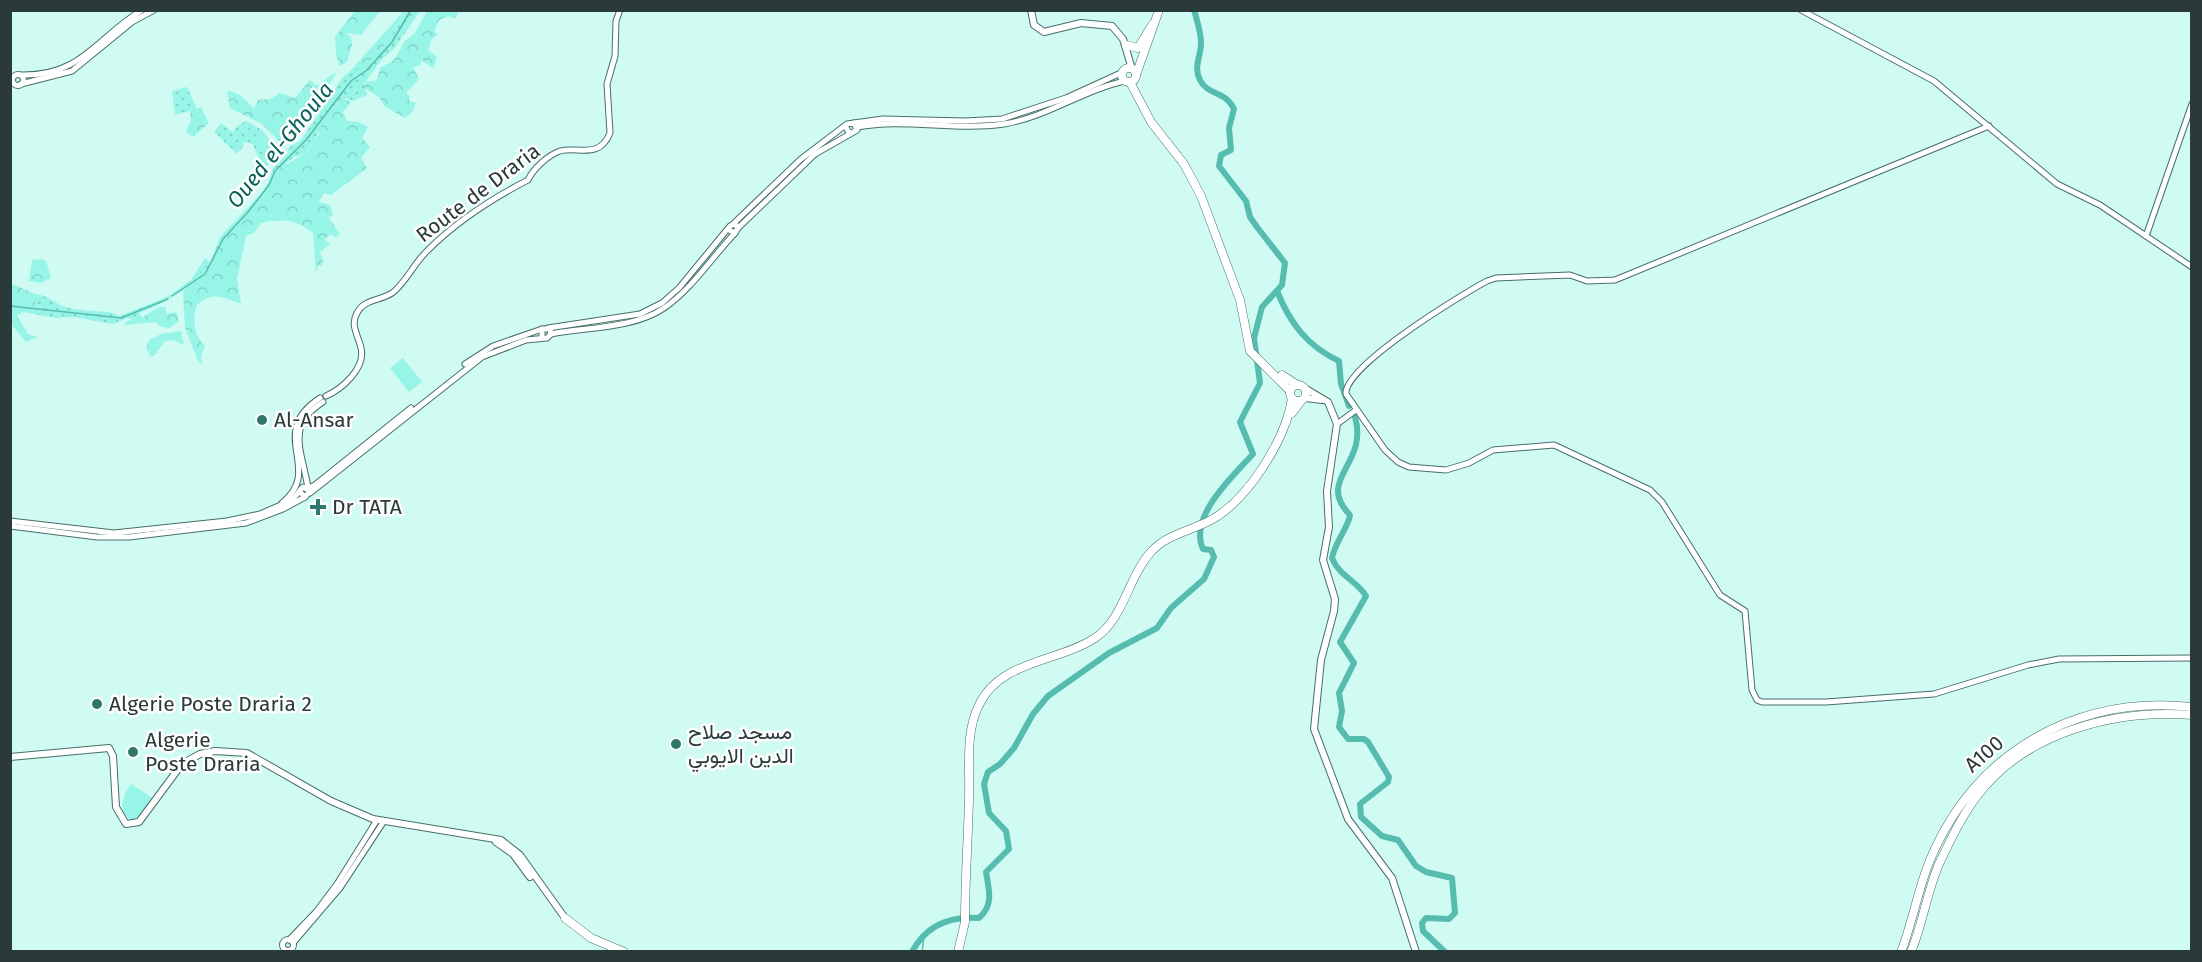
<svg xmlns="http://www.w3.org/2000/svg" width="2202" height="962" viewBox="0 0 2202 962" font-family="'Fira Sans',Vazirmatn,sans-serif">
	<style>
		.grass { fill: url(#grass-dots) }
		.forest { fill: url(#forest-crowns) }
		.park { fill: #96f5e7 }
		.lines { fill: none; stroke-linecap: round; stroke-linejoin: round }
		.stream { stroke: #55bcaf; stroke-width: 1.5 }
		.river { stroke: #55bcaf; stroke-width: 6 }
		.secondary-casing { stroke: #476f69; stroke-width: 7 }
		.primary-casing { stroke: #476f69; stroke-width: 8 }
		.highway-casing { stroke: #476f69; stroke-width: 9 }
		.secondary { stroke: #fff; stroke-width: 5 }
		.primary { stroke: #fff; stroke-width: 6 }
		.highway { stroke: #fff; stroke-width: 8 }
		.poi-dot { fill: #2f766d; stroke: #fdfdfd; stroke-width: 2 }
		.labels { text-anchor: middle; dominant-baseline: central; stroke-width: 5; stroke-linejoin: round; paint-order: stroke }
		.street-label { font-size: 21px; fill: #293a38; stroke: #fdfdfd }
		.poi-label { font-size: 21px; fill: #293a38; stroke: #fdfdfd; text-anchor: start }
		.water-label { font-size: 22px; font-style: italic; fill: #066158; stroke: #fdfdfd }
	</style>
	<defs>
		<pattern id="grass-dots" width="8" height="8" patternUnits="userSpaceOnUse" patternTransform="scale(1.5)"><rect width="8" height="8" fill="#96f5e7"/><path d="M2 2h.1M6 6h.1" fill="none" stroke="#81d3c7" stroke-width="1.8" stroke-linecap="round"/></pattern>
		<pattern id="forest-crowns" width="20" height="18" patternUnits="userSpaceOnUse" patternTransform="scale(1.5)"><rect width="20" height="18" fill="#96f5e7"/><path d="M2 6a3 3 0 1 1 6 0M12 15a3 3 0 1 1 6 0" fill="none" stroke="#81d3c7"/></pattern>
	</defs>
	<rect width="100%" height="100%" fill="#cffbf3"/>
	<!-- grass -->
	<g class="grass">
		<path d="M404 11H420L394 49 382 59 364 84 367 95 353 101 346 98C325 109 321 135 307 151 304 155 299 155 294 157 289 161 289 163 282 163L281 160 289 152 287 149 301 140 343 77 350 71 368 65C378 43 395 40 404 11Z"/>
		<path d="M187 87 197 109 175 115 172 91Z"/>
		<path d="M244 122 260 139V149L265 154 258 173 255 167 258 157 253 144 244 142 242 149 236 153 214 132 221 123 233 132 237 126Z"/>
		<path d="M205 258 210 262C204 281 158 307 139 313L143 319 138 322 128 318 113 324 73 317 57 318 33 314 40 311 41 308 35 302V294C49 295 56 305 69 308 86 312 106 309 120 316L167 297 191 280Z"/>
	</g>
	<!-- forest -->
	<g class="forest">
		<path d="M355 11H380L361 35 345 33 351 37 352 45 347 62 340 66 336 55 335 37Z"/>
		<path d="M404 11C396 34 380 49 366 67L350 71Z"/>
		<path d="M427 11H459L455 19 449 16 439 20 434 32 438 34 432 39 428 50 437 57 433 68 421 60V65L413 67 419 79 406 93 410 96 409 101 416 103 413 111 405 118 384 106 379 97 363 87 366 82 377 80 380 68 394 60 405 41 415 33Z"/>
		<path d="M334 73 336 74 322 96 307 109 283 145 262 124 230 108 227 92 230 91 240 95 254 108 258 100 271 99 280 93 295 98 310 80 317 86Z"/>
		<path d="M343 98 351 102 343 112 347 121 359 122 368 127 362 138 370 147 361 158 367 168 331 195 324 193 319 202 330 205 333 215 329 218 340 234 336 238 331 234 325 239 330 244 320 252 323 261 322 266 318 265 316 273 313 233C295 219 283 218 261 223L254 233 246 236 237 279 241 304C226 298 212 290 197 305 192 318 194 336 205 346L201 356 202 364 199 363 185 328 183 292 187 285 209 266 220 237 260 195 268 183 273 169 281 160 287 164 307 152 319 134 322 121Z"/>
		<path d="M201 107 209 123 193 137 186 132 191 120 190 111Z"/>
		<path d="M245 120 262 130 278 150 277 155 261 173 257 171 265 154 260 149V139L245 124Z"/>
		<path d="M41 259 46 261 51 278 41 283 29 281 32 260Z"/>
		<path d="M10 283 35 294V302L41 308 37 314 22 312 17 316 28 334 38 337 26 342 11 324Z"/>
		<path d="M159 307H166V314L176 312 179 321 170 328 161 327 156 322 125 325V322L133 319 138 322 141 321 143 317Z"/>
		<path d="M181 331 184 345 174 340 165 341 154 356H150L146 348 149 340 161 334Z"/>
	</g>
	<!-- park -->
	<g class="park">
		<path d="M403 358 422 382 409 392 390 368Z"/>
		<path d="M131 784 154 799 141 818 132 821C117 810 122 797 131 784Z"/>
	</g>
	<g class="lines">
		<!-- stream -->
		<g class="stream">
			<path d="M172 296 205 274 223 239 248 212 269 185 275 171 306 140 351 81 367 70 392 42 411 10"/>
			<path d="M10 306 121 318 168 299"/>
			<path d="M922 952 924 937"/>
		</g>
		<!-- river -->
		<g class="river">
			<path d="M1277 291C1290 323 1307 346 1339 361L1341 384 1349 406"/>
			<path d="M1355 417C1369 465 1315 479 1350 515 1349 526 1335 542 1332 558 1339 576 1356 580 1366 596L1340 642 1354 663 1339 693 1342 711 1339 727 1348 739H1364L1368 742 1389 777 1388 782 1360 804 1361 817 1382 836 1398 840 1416 866 1426 872 1452 878 1455 913 1449 919 1426 918 1422 923 1423 931 1445 952"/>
			<path d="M912 952C926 925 951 916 979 918 994 905 989 890 986 872L1009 849 1006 831 989 813 984 784 988 772 1000 764 1014 748 1033 714 1048 696 1109 653 1157 628 1171 608 1204 579 1214 557 1211 550 1203 549C1188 517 1233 476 1253 454L1240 422 1260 383 1254 338 1262 307 1282 285 1285 263 1257 227 1250 217 1246 201 1219 166 1221 155 1231 150 1229 128 1234 109C1225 90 1208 96 1200 80 1193 67 1201 56 1201 43 1201 33 1197 20 1194 10"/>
		</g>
		<defs>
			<g id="secondary">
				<path d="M1801 10 1934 81 2057 184 2100 205 2192 267"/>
				<circle cx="18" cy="80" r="5.5"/>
				<path d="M21 75C82 76 95 39 142 10"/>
				<path d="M21 84 72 71 132 22 154 10"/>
				<path d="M854 123 883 119 965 121 1002 119 1066 98 1123 72"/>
				<path d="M1989 126 1615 280 1587 281 1570 275 1496 278 1487 281C1461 295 1344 366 1346 394L1385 450 1398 462 1409 467 1446 470 1469 463 1493 450 1554 445 1650 490 1662 502 1720 595 1745 611 1752 690 1757 700 1762 702H1826L1934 694 2028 665 2059 659 2192 658"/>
				<path d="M857 127C905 118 955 131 1004 124 1047 117 1083 90 1125 81"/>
				<path d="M733 224 801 159 847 124 854 123 857 130 850 134 845 126"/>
				<path d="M738 228 815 154 850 134"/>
				<path d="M2146 236 2192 104"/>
				<path d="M548 328 640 314 662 303 679 288 730 226 735 224 738 228 735 233 729 230"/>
				<path d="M551 334C586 327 633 329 664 308 692 289 712 257 735 233"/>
				<path d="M465 364 493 346 542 329"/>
				<path d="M326 396C342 389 366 368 361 348 358 335 350 325 357 313 364 299 380 301 392 293 404 285 415 262 427 251 456 222 493 198 528 180 533 169 548 155 560 151 578 146 599 160 610 133L607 84 615 56 616 21 620 10"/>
				<path d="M1337 424 1356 410"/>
				<path d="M308 488C302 450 285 426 323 402"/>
				<path d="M309 488 315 485 411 408"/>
				<path d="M310 493 482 357 526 340 547 338 551 334 550 329H542V336"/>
				<path d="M282 503C325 469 265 434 320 398"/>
				<path d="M10 521 114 533 227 521 260 514 290 501C297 497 298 491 303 487L310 491 305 497 300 492"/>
				<path d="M10 526 97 537H129L246 523 283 509 305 497"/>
				<circle cx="288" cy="945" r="5.5"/>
				<path d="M289 940 316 912 337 884 377 820"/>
				<path d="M293 943 340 888 384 821"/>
			</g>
			<g id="primary">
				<path d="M1031 10 1034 25 1044 32 1081 23 1112 26 1123 39 1132 69"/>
				<path d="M1306 389 1328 402 1337 424 1327 491 1329 527 1323 560 1335 599 1334 611 1321 660 1314 729 1348 819 1392 878 1416 952"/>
				<path d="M1305 398 1322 400"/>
				<path d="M10 757 109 748 113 756 116 807 126 824 139 822 179 768 189 760 200 754 215 751 247 753 331 801 373 819 501 840 520 855 565 918"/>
				<path d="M496 842 513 854 530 877"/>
			</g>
			<g id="highway">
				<path d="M1126 45 1138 48 1152 25"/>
				<circle cx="1129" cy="75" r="7"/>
				<path d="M1136 75 1159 10"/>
				<path d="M1130 82 1151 122 1184 164 1201 196 1240 300 1250 351 1290 391"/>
				<path d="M1282 375 1296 384"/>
				<circle cx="1298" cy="393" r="8"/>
				<path d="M1292 413 1301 401"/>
				<path d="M565 918 591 938 624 952"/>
				<path d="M958 952 965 922C965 881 968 840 969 799 970 769 965 732 979 705 1000 660 1059 662 1095 638 1124 619 1128 577 1151 552 1167 534 1191 531 1211 520 1248 500 1286 439 1292 398"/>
				<path d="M1901 952C1913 921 1918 889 1930 860 1975 752 2076 695 2192 707"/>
				<path d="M1911 952C1923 923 1927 892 1939 864 1950 841 1961 817 1977 796 2025 732 2115 709 2192 715"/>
			</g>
		</defs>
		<!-- secondary casing -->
		<use href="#secondary" class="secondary-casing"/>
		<!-- primary casing -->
		<use href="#primary" class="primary-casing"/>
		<!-- highway casing -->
		<use href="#highway" class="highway-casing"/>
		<!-- secondary -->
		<use href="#secondary" class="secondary"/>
		<!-- primary -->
		<use href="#primary" class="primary"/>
		<!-- highway -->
		<use href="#highway" class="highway"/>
	</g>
	<!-- markers -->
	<g class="poi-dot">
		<circle cx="262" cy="420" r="6"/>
		<path d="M315 498h6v6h6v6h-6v6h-6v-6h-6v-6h6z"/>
		<circle cx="97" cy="704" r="6"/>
		<circle cx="676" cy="744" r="6"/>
		<circle cx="133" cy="752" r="6"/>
	</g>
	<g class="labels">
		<!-- street labels -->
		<g class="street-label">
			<text transform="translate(478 193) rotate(-37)">Route de Draria</text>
			<text transform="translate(1984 754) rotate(-41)">A100</text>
		</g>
		<!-- poi labels -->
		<g class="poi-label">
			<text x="274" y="420">Al-Ansar</text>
			<text x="332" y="507">Dr TATA</text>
			<text x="109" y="704">Algerie Poste Draria 2</text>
			<text x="688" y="732">مسجد صلاح<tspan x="688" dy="24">الدين الايوبي</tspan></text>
			<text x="145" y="740">Algerie<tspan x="145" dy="24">Poste Draria</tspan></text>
		</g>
		<!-- water labels -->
		<g class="water-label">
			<text transform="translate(280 145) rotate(-51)">Oued el-Ghoula</text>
		</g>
	</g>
	<!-- border -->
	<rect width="2202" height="962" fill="none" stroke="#293a38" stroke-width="24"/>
</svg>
